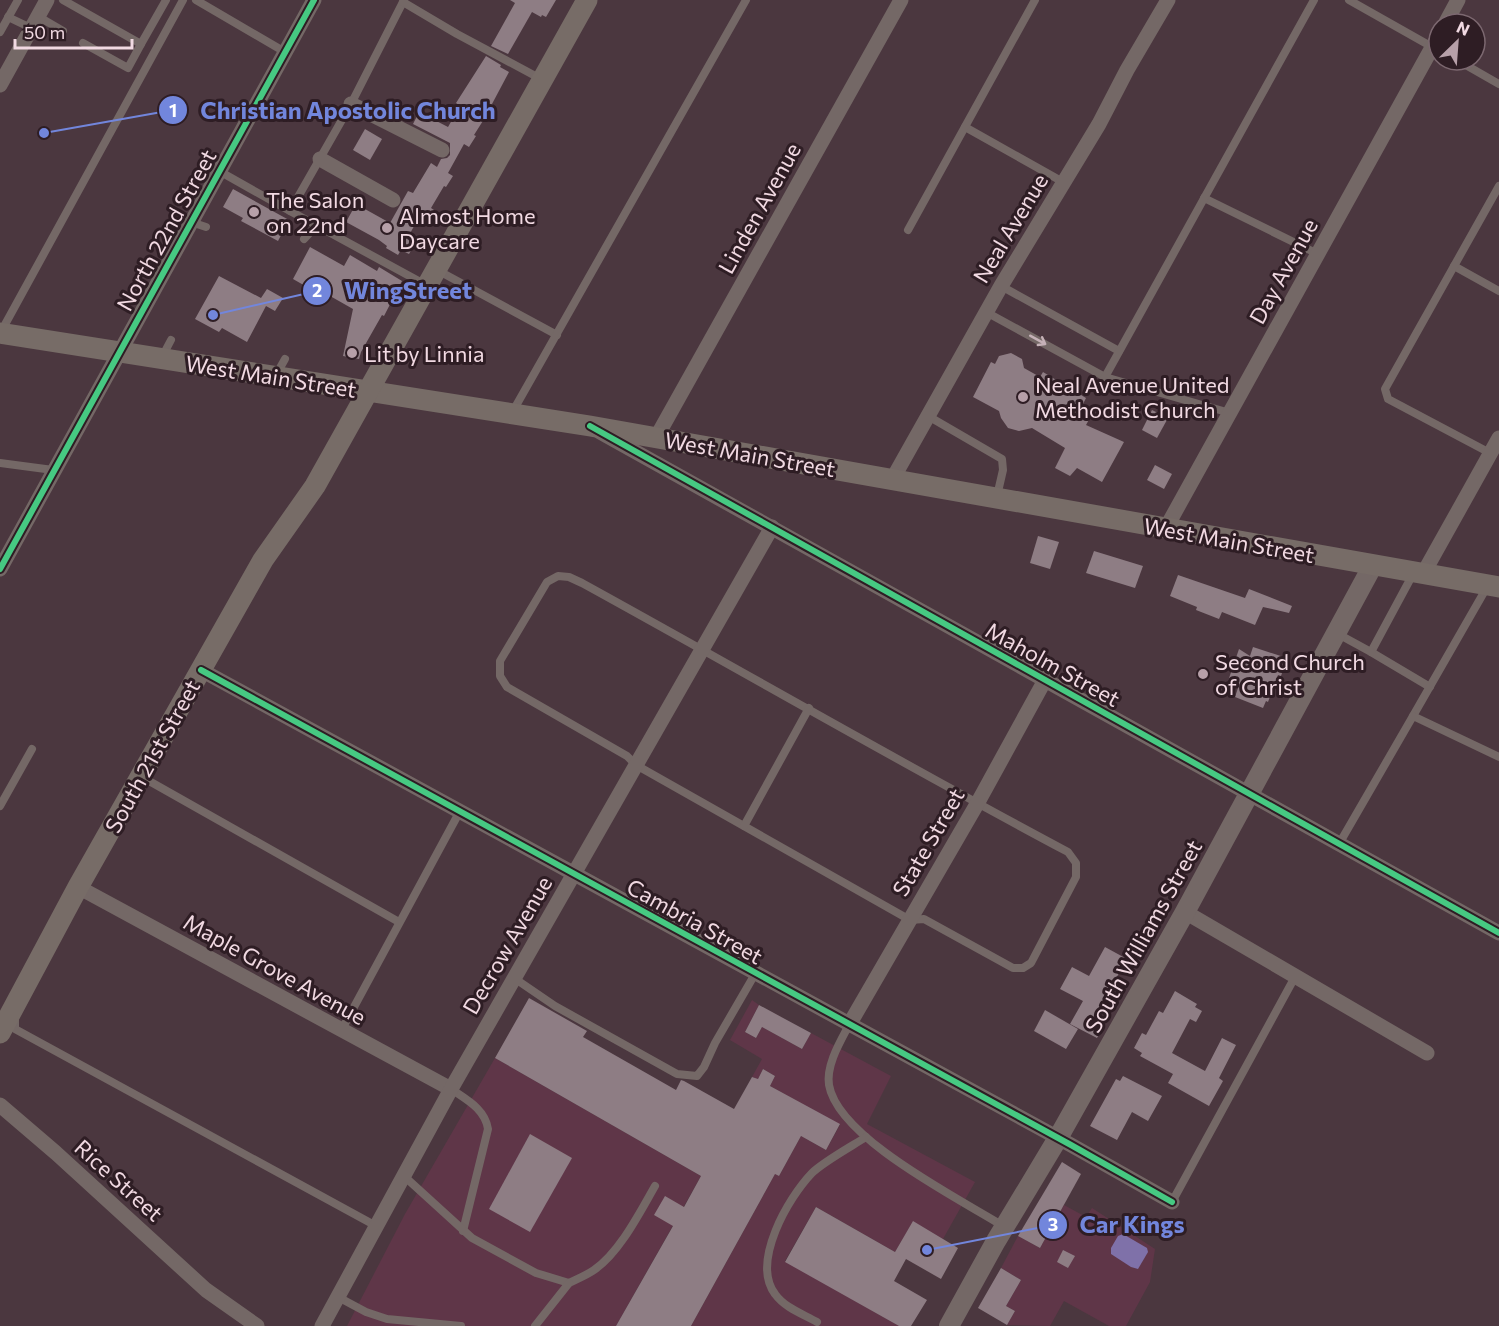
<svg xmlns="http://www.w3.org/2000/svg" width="1499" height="1326" viewBox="0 0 1499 1326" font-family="Commissioner,sans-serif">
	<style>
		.built { fill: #5f3648 }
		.water { fill: #7f71a9 }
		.building { fill: #8e7d84 }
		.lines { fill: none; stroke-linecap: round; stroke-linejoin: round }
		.service { stroke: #746866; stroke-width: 8 }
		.minor { stroke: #746866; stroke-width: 15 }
		.tertiary { stroke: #746866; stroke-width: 20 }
		.secondary { stroke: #776c67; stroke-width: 21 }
		.cycleway-casing { stroke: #2e1d24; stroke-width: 10 }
		.cycleway { stroke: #46c982; stroke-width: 6 }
		.oneway { stroke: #c5b1b7 }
		.poi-dot { fill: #b7a0a9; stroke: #2e1d24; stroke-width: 2 }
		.labels { text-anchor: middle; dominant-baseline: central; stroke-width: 6; stroke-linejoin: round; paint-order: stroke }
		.poi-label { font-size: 22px; fill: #f1d9e2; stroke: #2e1d24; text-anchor: start }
		.street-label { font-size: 22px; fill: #f1d9e2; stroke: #2e1d24 }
		.leader { fill: none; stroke: #7286dc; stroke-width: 2 }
		.callout-dot { fill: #7286dc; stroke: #2e1d24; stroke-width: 2 }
		.mark-label { font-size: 18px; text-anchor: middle; font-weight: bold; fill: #fff }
		.callout-label { font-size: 24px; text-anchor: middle; font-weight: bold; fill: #7286dc; stroke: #2e1d24; stroke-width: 6; stroke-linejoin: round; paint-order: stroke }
	</style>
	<rect width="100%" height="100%" fill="#4b373f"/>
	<!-- built -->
	<g class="built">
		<path d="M752 1000 759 1005 745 1032 756 1038 762 1027 802 1049 811 1033 891 1076 867 1124 975 1182 943 1239 913 1222 895 1252 816 1207 785 1261 899 1326H691L775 1174 779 1176 801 1136 826 1150 840 1125 770 1086 775 1076 763 1069 758 1079 752 1077 762 1059 730 1040Z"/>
		<path d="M495 1058 701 1176 616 1326H347L405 1214Z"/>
		<path d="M1064 1205 1086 1217 1092 1208 1155 1249 1150 1282 1126 1326H1109L1064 1301 1050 1326 1007 1325 1015 1311 1006 1306 1021 1280 1001 1268 1018 1236 1040 1248Z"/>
	</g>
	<!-- water -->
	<path class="water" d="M1123 1234 1147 1248 1148 1252 1138 1269 1131 1267 1111 1254V1248L1118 1236Z"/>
	<!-- building -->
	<g class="building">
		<path d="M510 0H556L546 17 542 15 541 17 532 12 508 54 491 46 515 3Z"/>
		<path d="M486 56 501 65 500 67 509 72 492 104 493 105 474 135 476 136 469 147 464 144 448 173 453 176 446 187 444 186 431 208 434 210 428 221 419 217 407 239 415 244 409 254 401 250 398 255 386 248 387 246 379 240 346 222 356 204 390 223 408 191 413 193 431 163 437 167 441 159 447 158 450 155V143L413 124 419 112 448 127 460 106 456 103Z"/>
		<path d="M365 129 382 139 370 160 353 150Z"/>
		<path d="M233 189 289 220 278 241 241 221 243 218 223 207Z"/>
		<path d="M310 247 344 266 350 255 377 271 379 267 402 281 384 316 382 315 361 352 359 359 343 356 353 309 323 292 321 295 293 279Z"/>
		<path d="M219 276 261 298 267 289 283 298 275 311 266 306 247 342 222 328 219 332 195 319Z"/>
		<path d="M1011 353 1022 359 1024 368 1040 377 1043 372 1086 398 1080 410 1091 416 1086 425 1124 442 1102 482 1077 468 1070 476 1055 468 1065 448 1032 428 1019 431 1008 428 1001 418 999 411 973 397 991 362 995 364 999 356Z"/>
		<path d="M1152 410 1168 418 1157 438 1142 430Z"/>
		<path d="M1155 465 1172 474 1164 489 1147 480Z"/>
		<path d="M1038 536 1059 542 1050 569 1030 563Z"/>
		<path d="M1094 551 1143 566 1135 588 1086 573Z"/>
		<path d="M1178 575 1245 598 1249 589 1292 606 1289 613 1263 607 1255 625 1222 612 1219 619 1196 610 1197 607 1170 596Z"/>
		<path d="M1253 647 1287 658 1281 676 1278 675 1268 702 1266 701 1263 708 1235 697 1238 688 1227 684 1239 649 1250 656Z"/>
		<path d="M1105 947 1127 959 1093 1019 1104 1024 1097 1038 1070 1024 1083 1001 1060 989 1072 967 1089 976Z"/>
		<path d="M1175 991 1197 1004 1195 1007 1202 1011 1196 1022 1190 1019 1172 1053 1205 1071 1222 1038 1236 1045 1219 1078 1223 1081 1209 1106 1168 1083 1173 1074 1140 1056 1142 1053 1134 1048 1142 1033 1146 1035 1159 1011 1163 1013Z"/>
		<path d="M529 998 587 1031 583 1037 676 1090 681 1080 684 1081 734 1109 752 1077 758 1079 763 1069 775 1076 770 1086 840 1124 826 1150 801 1136 779 1176 775 1174 691 1326H616L673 1226 654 1215 665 1196 684 1207 701 1176 495 1058Z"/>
		<path d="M759 1005 811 1033 802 1049 762 1027 756 1038 745 1032Z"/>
		<path d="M1045 1010 1078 1029 1066 1049 1034 1031Z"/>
		<path d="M1123 1076 1162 1096 1148 1121 1132 1112 1117 1140 1090 1126 1116 1079 1120 1081Z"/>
		<path d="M530 1134 572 1158 530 1232 489 1209Z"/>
		<path d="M1062 1162 1081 1174 1040 1248 1018 1236Z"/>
		<path d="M816 1207 895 1252 913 1221 958 1248 941 1279 906 1259 894 1281 927 1300 911 1326H899L785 1262Z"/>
		<path d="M1063 1250 1075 1256 1068 1268 1057 1262Z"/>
		<path d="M1001 1268 1021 1280 1006 1306 1015 1311 1007 1325 978 1308Z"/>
	</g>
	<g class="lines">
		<!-- service -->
		<g class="service">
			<path d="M63 0 141 44 166 0"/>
			<path d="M196 0 285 52"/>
			<path d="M404 0 351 104 290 211 426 285"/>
			<path d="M1349 0 1434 48"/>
			<path d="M403 2 457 34 541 79"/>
			<path d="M8 17 31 28"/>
			<path d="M39 17 63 31"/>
			<path d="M0 32 18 0"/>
			<path d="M83 43 128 68 141 44"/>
			<path d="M1457 60 1499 84"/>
			<path d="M965 127 1063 182"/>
			<path d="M219 171 290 211"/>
			<path d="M1204 198 1318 254"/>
			<path d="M191 222 206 227"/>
			<path d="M908 230 1035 0"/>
			<path d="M304 239 317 225"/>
			<path d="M1454 266 1499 291"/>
			<path d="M437 270 557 335"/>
			<path d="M1001 286 1119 351"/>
			<path d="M986 312 1105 377 1230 413"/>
			<path d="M2 330 183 0"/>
			<path d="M162 357 171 340"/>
			<path d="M276 375 285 359"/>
			<path d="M1105 377 1314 0"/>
			<path d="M513 411 746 0"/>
			<path d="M928 416 1002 459 1003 470 997 496"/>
			<path d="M1490 453 1388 399 1385 389 1499 186"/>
			<path d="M0 463 53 470"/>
			<path d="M1413 574 1371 652 1430 687"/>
			<path d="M558 576 569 577 582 583C744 672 904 765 1068 852L1076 863V877L1031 963 1023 968H1013L924 919 910 920 636 765 627 756 507 687 500 676V661L547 582Z"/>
			<path d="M1338 634 1371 652"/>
			<path d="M1413 716 1487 587"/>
			<path d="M142 777 399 922"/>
			<path d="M0 806 32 749"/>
			<path d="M744 826 809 708"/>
			<path d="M1339 844 1413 716 1499 757"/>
			<path d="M514 978 555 1006 677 1074 697 1076 704 1067 715 1043 755 974"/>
			<path d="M15 1019V1029L378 1227"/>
			<path d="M849 1025C840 1042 826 1065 829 1085 838 1138 958 1198 1003 1226"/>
			<path d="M341 1031 460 811"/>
			<path d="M451 1089C467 1100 485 1109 488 1129L463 1231"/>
			<path d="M405 1177 472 1238 536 1273 569 1283C577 1279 587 1275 594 1270 620 1252 640 1212 655 1186"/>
			<path d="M1172 1202 1296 975"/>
			<path d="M338 1297 366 1312 387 1319 461 1326"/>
			<path d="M817 1322C803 1314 785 1308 775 1294 751 1262 788 1198 812 1173 823 1162 852 1146 866 1137"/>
			<path d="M535 1326 569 1283"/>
		</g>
		<!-- minor -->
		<g class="minor">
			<path d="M1445 24 1458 0"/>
			<path d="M0 85 47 0"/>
			<path d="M351 104 442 150"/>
			<path d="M320 159 393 200"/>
			<path d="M600 432 1499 933"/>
			<path d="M656 438 901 0"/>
			<path d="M892 480 1001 286 1099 124 1127 70 1168 0"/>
			<path d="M1166 528 1439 35"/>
			<path d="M0 569 314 0"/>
			<path d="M1423 574 1499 438"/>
			<path d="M201 670 1071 1145 1172 1202"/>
			<path d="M78 887 451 1089"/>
			<path d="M1185 912 1427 1053"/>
			<path d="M849 1025 977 804 1045 680"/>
			<path d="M0 1105 56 1153 206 1290 257 1326"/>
			<path d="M322 1326 451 1089 772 527"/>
		</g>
		<!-- tertiary -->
		<path class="tertiary" d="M949 1326 996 1241 1058 1138 1185 912 1373 565"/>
		<!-- secondary -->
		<g class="secondary">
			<path d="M0 333 590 426 1499 587"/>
			<path d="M0 1033 78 887 263 560 315 486 587 0"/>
		</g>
		<defs>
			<g id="cycleway">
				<path d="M590 426 1499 933"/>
				<path d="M0 569 314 0"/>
				<path d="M201 670 1071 1145 1172 1202"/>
			</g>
		</defs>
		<!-- cycleway casing -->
		<use href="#cycleway" class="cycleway-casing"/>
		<!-- cycleway -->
		<use href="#cycleway" class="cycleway"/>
	</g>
	<!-- one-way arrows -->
	<defs><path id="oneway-shaft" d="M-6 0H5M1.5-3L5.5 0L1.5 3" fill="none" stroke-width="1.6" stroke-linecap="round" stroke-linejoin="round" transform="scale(1.5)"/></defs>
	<use class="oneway" href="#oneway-shaft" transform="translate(1038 340) rotate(29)"/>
	<!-- markers -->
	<g class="poi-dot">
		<circle cx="254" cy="212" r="6"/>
		<circle cx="387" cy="228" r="6"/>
		<circle cx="352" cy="353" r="6"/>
		<circle cx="1023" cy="397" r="6"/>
		<circle cx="1203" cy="674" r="6"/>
	</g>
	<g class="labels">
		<!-- poi labels -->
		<g class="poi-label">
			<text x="266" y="199">The Salon<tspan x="266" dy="25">on 22nd</tspan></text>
			<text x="399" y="215">Almost Home<tspan x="399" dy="25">Daycare</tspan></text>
			<text x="364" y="353">Lit by Linnia</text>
			<text x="1035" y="384">Neal Avenue United<tspan x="1035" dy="25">Methodist Church</tspan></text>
			<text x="1215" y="661">Second Church<tspan x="1215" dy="25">of Christ</tspan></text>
		</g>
		<!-- street labels -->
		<g class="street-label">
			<text transform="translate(759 208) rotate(-61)">Linden Avenue</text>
			<text transform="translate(1010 228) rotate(-59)">Neal Avenue</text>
			<text transform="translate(166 230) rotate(-61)">North 22nd Street</text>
			<text transform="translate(1283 271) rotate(-61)">Day Avenue</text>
			<text transform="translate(271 376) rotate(9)">West Main Street</text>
			<text transform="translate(750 454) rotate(10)">West Main Street</text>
			<text transform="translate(1229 540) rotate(10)">West Main Street</text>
			<text transform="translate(1053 664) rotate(29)">Maholm Street</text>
			<text transform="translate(152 756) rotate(-61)">South 21st Street</text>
			<text transform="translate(928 842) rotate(-60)">State Street</text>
			<text transform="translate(695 921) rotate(29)">Cambria Street</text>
			<text transform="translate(1143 936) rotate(-61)">South Williams Street</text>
			<text transform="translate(507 945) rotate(-60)">Decrow Avenue</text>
			<text transform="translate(275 969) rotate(29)">Maple Grove Avenue</text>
			<text transform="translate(119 1180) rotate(42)">Rice Street</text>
		</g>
	</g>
	<!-- callouts -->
	<path class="leader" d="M44 133L173 110M213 315L317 291M927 1250L1053 1225"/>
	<g class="callout-dot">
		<circle cx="44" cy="133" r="6"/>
		<circle cx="213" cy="315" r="6"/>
		<circle cx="927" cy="1250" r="6"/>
		<circle cx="173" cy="110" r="15"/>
		<circle cx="317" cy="291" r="15"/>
		<circle cx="1053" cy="1225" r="15"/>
	</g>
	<g class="mark-label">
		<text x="173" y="117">1</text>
		<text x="317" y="297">2</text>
		<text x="1053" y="1231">3</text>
	</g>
	<g class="callout-label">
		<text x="348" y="119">Christian Apostolic Church</text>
		<text x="408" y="299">WingStreet</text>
		<text x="1132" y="1233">Car Kings</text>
	</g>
	<!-- north arrow -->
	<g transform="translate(1457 42) rotate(25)"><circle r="28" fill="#2e1d24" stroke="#7c6870" stroke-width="1.5"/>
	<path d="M0-4.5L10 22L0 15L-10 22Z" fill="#b7a0a9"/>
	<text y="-9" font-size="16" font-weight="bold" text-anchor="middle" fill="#f1d9e2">N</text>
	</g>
	<!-- scale -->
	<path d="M15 39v9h117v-9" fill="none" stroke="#f1d9e2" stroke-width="3"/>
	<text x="24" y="39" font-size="18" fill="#f1d9e2" stroke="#2e1d24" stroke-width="4.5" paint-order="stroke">50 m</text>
</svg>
